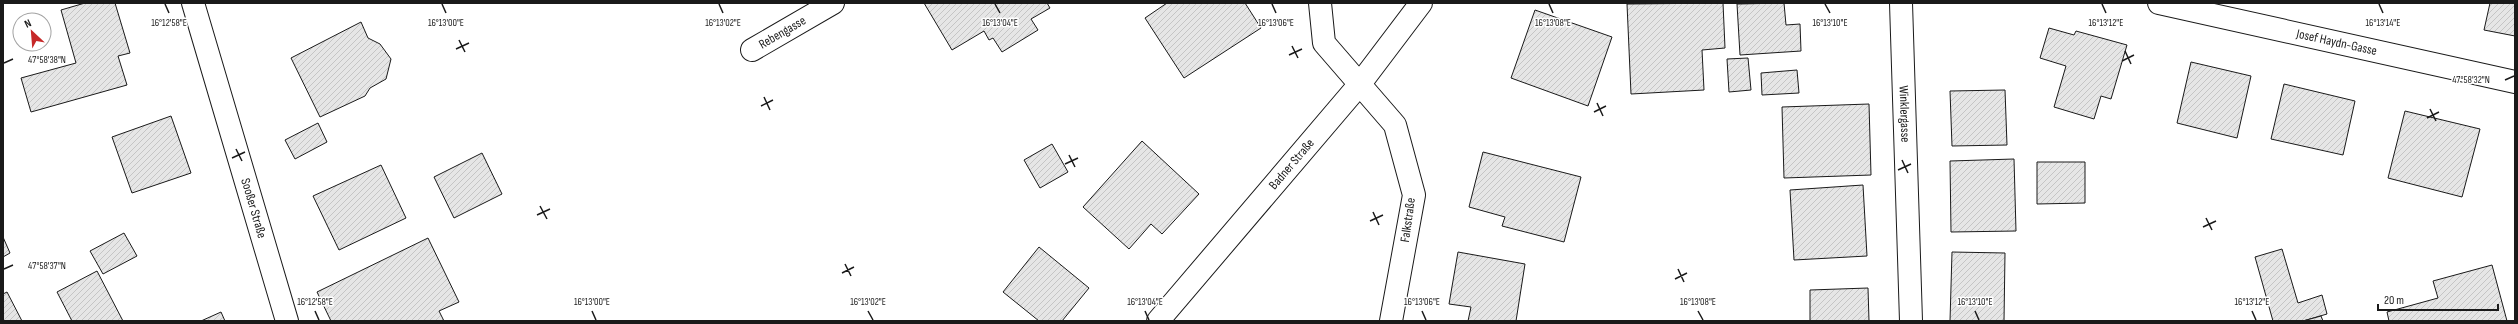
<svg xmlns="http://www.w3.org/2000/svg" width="2518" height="324" viewBox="0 0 2518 324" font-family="'Sofia Sans Condensed',sans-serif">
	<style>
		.building { fill: url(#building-hatch); stroke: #1a1a1a }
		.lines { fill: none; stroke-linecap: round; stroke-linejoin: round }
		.minor-casing { stroke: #1a1a1a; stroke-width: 24 }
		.tertiary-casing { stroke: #1a1a1a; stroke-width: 24 }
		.minor { stroke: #fff; stroke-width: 22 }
		.tertiary { stroke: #fff; stroke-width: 22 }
		.ticks { fill: none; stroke: #1a1a1a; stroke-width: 1.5 }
		.labels { text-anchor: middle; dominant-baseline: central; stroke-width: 3; stroke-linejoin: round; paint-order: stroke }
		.street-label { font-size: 13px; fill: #1a1a1a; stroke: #fff }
		.ticks-label { font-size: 10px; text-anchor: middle; fill: #1a1a1a; stroke: #fff; stroke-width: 3; stroke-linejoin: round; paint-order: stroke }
	</style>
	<defs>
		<pattern id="building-hatch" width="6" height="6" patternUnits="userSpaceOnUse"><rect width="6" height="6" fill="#e6e6e6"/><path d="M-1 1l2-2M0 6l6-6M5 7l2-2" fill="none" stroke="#c5c5c5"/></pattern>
	</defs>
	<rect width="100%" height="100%" fill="#fff"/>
	<!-- building -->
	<g class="building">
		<path d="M85 3H115L130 53 118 56 127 85 31 112 21 78 76 63 61 10Z"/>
		<path d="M924 3H1047L1050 8 1031 19 1038 30 1002 52 993 38 989 40 984 31 952 50Z"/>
		<path d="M1167 3H1245L1261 28 1184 78 1145 18Z"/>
		<path d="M1723 3 1725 48 1702 50 1704 90 1631 94 1627 4Z"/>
		<path d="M1784 3 1786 25 1800 24 1801 51 1740 55 1737 4Z"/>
		<path d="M2490 3H2515V36L2484 30Z"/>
		<path d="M1535 10 1612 37 1588 106 1511 78Z"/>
		<path d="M361 22 368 38 380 44 391 59 386 79 370 88 365 96 320 117 291 58Z"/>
		<path d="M2049 28 2074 35 2076 31 2127 45 2111 99 2101 96 2094 119 2054 107 2066 66 2040 58Z"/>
		<path d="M1748 58 1751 90 1729 92 1727 59Z"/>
		<path d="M2191 62 2251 76 2237 138 2177 123Z"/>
		<path d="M1797 70 1799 93 1762 95 1761 73Z"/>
		<path d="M2284 84 2355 101 2343 155 2271 139Z"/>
		<path d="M2005 90 2007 145 1952 146 1950 91Z"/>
		<path d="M1869 104 1871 175 1784 178 1782 107Z"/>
		<path d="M2405 111 2480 129 2462 197 2388 178Z"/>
		<path d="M171 116 191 173 132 193 112 137Z"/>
		<path d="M318 123 327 142 295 159 285 140Z"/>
		<path d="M1142 141 1199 194 1162 234 1151 224 1129 249 1083 207Z"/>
		<path d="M1052 144 1068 172 1040 188 1024 160Z"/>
		<path d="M1483 152 1581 177 1564 242 1502 226 1505 217 1469 207Z"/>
		<path d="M482 153 502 194 454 218 434 177Z"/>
		<path d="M2014 159 2016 231 1951 232 1950 161Z"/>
		<path d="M2037 162H2085V203L2037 204Z"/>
		<path d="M381 165 406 218 339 250 313 196Z"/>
		<path d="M1863 185 1867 256 1794 260 1790 190Z"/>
		<path d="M124 233 137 256 103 274 90 251Z"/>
		<path d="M3 237 10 253 3 257Z"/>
		<path d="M428 238 459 302 439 311 444 321H331L317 292Z"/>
		<path d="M1039 247 1089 288 1062 321H1039L1003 292Z"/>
		<path d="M2282 249 2298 303 2322 295 2327 314 2303 321H2273L2255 257Z"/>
		<path d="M1458 252 1525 264 1516 321H1468L1471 307 1449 304Z"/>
		<path d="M1952 252 2005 253 2004 321H1950Z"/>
		<path d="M2492 265 2507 321H2389L2387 312 2438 298 2433 281Z"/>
		<path d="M97 271 123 321H72L57 292Z"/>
		<path d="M1868 288 1869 321H1810V290Z"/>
		<path d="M7 292 22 321H3V294Z"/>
		<path d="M221 312 225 321H201Z"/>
		<path d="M2321 316 2323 321H2303Z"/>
	</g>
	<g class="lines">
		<defs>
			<g id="minor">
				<path id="s1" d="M193 3 287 321"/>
				<path d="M1320 3 1324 43 1395 125 1414 195 1391 321"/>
				<path id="s2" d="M1901 3 1911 321"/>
				<path id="s3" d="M2159 3 2515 82"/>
				<path id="s4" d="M752 50 833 3"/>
			</g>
			<g id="tertiary">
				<path id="s5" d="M1158 321 1359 85 1421 3"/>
			</g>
		</defs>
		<!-- minor casing -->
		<use href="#minor" class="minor-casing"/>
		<!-- tertiary casing -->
		<use href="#tertiary" class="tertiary-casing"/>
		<!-- minor -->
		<use href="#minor" class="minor"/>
		<!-- tertiary -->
		<use href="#tertiary" class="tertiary"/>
	</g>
	<!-- ticks -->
	<path class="ticks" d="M165 4 169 13M442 4 446 13M719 4 723 13M995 4 1000 13M1272 4 1276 13M1549 4 1553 13M1825 4 1830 13M2102 4 2106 13M2379 4 2383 13M459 40 465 52M1292 46 1298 58M456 49 469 43M2125 51 2131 64M1289 55 1302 49M2122 61 2134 55M4 63 13 59M2505 80 2514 76M764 97 770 110M1597 103 1603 116M761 106 773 100M2430 109 2436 121M1594 112 1606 106M2427 118 2439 112M236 149 242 161M1069 155 1075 167M232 158 245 152M1902 160 1908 173M1065 164 1078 158M1898 170 1911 164M540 206 547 219M1373 212 1379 225M537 215 550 209M2206 218 2212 230M1370 221 1383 215M2203 227 2216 221M845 264 851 276M4 269 13 265M1678 269 1684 282M842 273 854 267M1675 279 1687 273M315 311 319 320M592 311 596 320M868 311 873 320M1145 311 1149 320M1422 311 1426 320M1698 311 1703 320M1975 311 1979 320M2252 311 2256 320"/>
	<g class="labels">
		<!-- street labels -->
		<g class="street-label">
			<text stroke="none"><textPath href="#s4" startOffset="35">Rebengasse</textPath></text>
			<text stroke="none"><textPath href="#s3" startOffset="182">Josef Haydn-Gasse</textPath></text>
			<text stroke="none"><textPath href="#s2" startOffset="111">Winklergasse</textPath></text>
			<text stroke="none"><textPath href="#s5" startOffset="206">Badner Straße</textPath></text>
			<text stroke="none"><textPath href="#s1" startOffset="214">Sooßer Straße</textPath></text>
			<text transform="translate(1408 220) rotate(-82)">Falkstraße</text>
		</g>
	</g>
	<g class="ticks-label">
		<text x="169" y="26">16°12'58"E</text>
		<text x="446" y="26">16°13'00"E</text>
		<text x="723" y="26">16°13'02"E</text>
		<text x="1000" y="26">16°13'04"E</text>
		<text x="1830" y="26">16°13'10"E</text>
		<text x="2383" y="26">16°13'14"E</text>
		<text x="1276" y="26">16°13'06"E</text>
		<text x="1553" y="26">16°13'08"E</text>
		<text x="2106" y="26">16°13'12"E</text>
		<text x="47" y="63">47°58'38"N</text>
		<text x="2471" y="83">47°58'32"N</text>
		<text x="47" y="269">47°58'37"N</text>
		<text x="315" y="305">16°12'58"E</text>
		<text x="592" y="305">16°13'00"E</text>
		<text x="868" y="305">16°13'02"E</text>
		<text x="1145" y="305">16°13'04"E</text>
		<text x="1422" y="305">16°13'06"E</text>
		<text x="1698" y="305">16°13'08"E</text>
		<text x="1975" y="305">16°13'10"E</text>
		<text x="2252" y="305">16°13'12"E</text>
	</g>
	<!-- border -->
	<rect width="2518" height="324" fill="none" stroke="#1a1a1a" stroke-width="8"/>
	<!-- north arrow -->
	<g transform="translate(32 32) rotate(334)"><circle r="19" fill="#ffffff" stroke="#a3a3a3"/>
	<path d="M0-3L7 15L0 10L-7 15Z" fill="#c62828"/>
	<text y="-6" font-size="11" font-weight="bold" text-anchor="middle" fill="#1a1a1a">N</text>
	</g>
	<!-- scale -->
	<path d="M2378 304v6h120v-6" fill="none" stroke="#1a1a1a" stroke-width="2"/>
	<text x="2384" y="304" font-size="12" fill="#1a1a1a" stroke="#ffffff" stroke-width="3" paint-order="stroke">20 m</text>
</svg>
